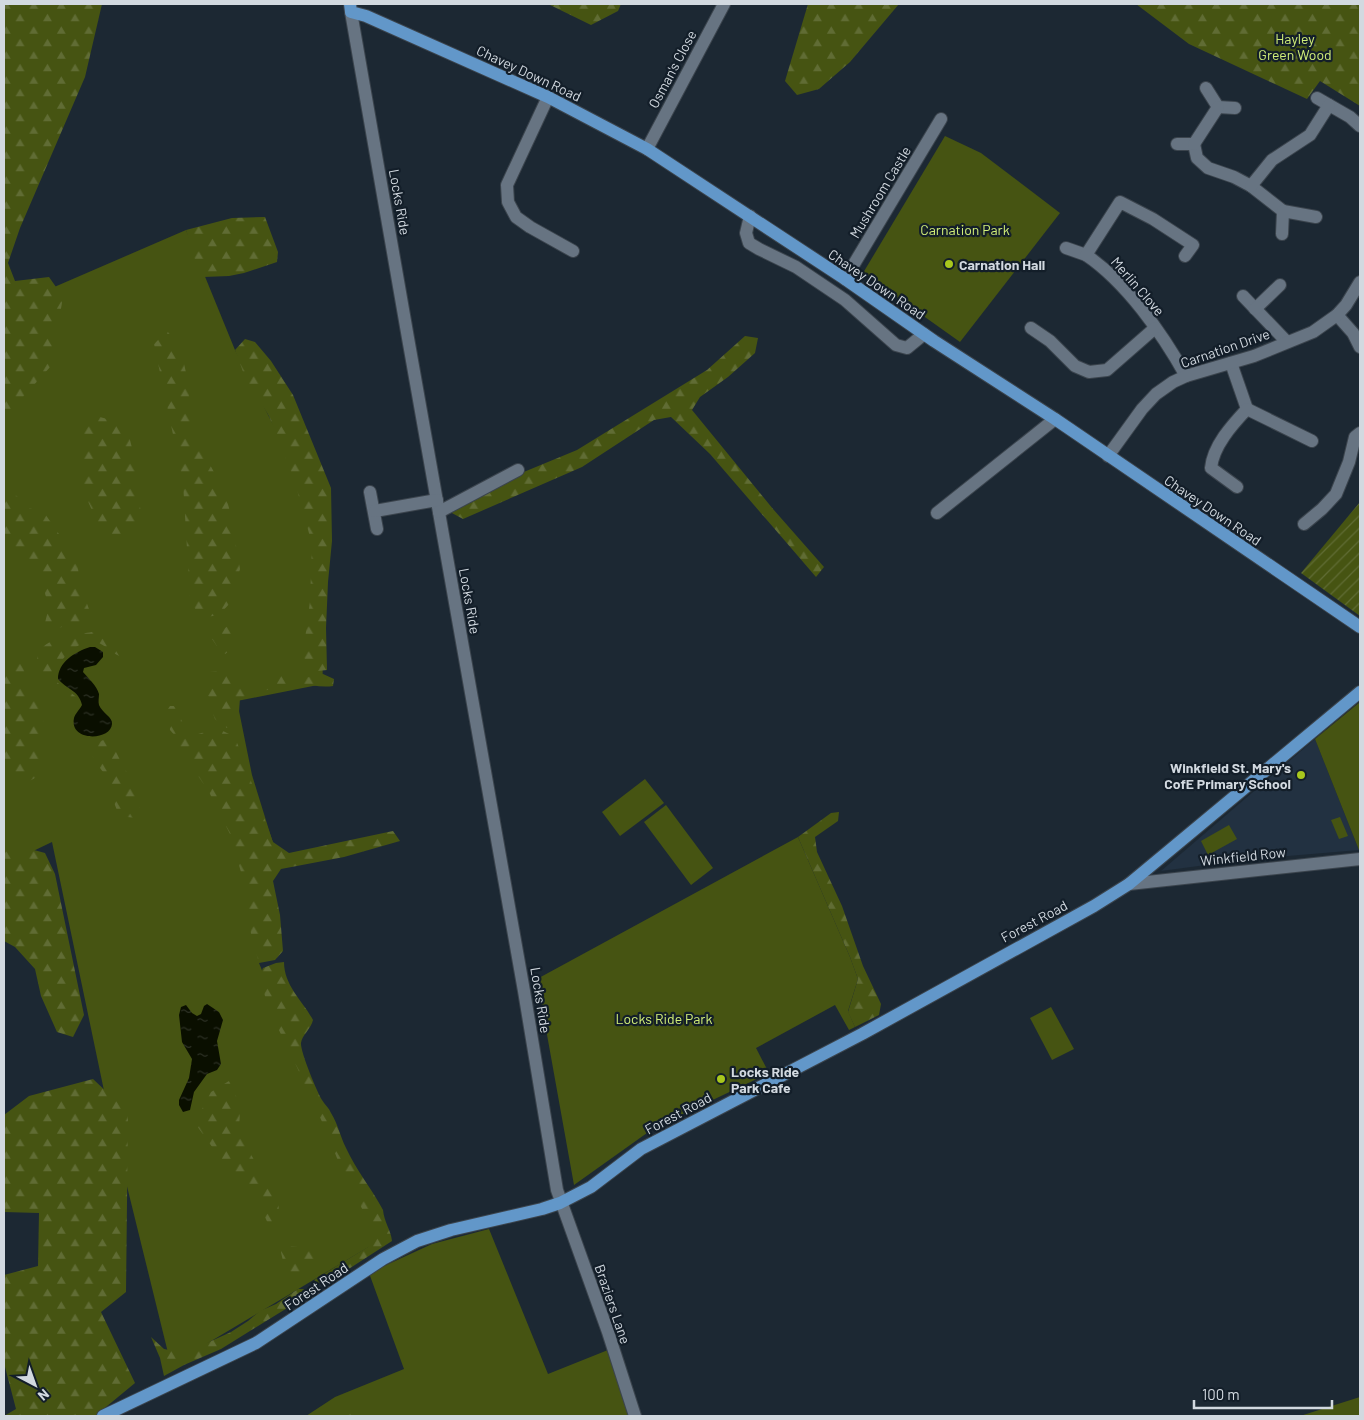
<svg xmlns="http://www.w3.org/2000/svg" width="1364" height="1420" viewBox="0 0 1364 1420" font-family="Barlow,sans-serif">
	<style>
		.built { fill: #223141 }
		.green { fill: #465412 }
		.forest { fill: url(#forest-firs) }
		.garden { fill: url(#garden-furrows) }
		.water { fill: url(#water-ripples) }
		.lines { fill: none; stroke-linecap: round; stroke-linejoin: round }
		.minor-casing { stroke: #3b444d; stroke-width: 14 }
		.major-casing { stroke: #3b444d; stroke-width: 14 }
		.minor { stroke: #677482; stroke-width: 12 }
		.major { stroke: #6297c9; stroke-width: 12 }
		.poi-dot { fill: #a8c71d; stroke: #131e29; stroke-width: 2 }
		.labels { text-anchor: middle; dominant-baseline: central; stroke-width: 4.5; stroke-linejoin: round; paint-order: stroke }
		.park-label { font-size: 14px; fill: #d2ef79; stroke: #131e29 }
		.street-label { font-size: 14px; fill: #d2d9e0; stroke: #131e29 }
		.poi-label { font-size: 14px; font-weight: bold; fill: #d2d9e0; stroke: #131e29; text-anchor: start }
	</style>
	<defs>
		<pattern id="forest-firs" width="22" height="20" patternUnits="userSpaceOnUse" patternTransform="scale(1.25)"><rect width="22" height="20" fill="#465412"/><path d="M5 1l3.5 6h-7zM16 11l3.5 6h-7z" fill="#606c34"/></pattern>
		<pattern id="garden-furrows" width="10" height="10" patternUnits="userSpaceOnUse" patternTransform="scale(1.25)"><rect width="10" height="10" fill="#465412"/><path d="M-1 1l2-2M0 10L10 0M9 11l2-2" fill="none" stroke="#606c34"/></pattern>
		<pattern id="water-ripples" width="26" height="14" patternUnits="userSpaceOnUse" patternTransform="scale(1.25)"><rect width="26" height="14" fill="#0a0f00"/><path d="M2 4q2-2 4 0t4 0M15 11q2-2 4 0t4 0" fill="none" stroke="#2d3125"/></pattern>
	</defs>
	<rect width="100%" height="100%" fill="#1c2833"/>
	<!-- built -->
	<path class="built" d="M1315 739 1359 850 1251 859 1161 871Z"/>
	<!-- green -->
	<g class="green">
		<path d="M945 136 981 153 1060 213 960 342 863 273Z"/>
		<path d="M186 230 235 350 318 513 323 684 237 701 252 775 273 843V881L259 963 310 1088 382 1239 171 1365 107 1105 52 842 4 865V281L15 304Z"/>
		<path d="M1360 702V850H1359L1315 739Z"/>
		<path d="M645 779 664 803 620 836 602 812Z"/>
		<path d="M666 805 713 868 691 885 644 822Z"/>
		<path d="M1340 817 1348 836 1339 839 1331 820Z"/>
		<path d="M1229 825 1237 839 1208 855 1201 841Z"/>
		<path d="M798 837 850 957 858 979 848 1011 855 1027 849 1030 835 1005 756 1048 769 1073 654 1128 574 1185 537 979Z"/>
		<path d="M1051 1007 1074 1049 1052 1060 1030 1018Z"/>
		<path d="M489 1229 548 1374 608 1350 629 1416H306L335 1397 404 1369 369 1273 432 1244Z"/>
		<path d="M1360 1397V1416H1300Z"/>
	</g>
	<!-- forest -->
	<g class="forest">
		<path d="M4 4H102L85 77 20 228 8 263 15 281 49 277 63 297 51 366 23 397 4 424Z"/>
		<path d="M548 4H621L618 11 591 25Z"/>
		<path d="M808 4H899L850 62 819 89 797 95 785 81Z"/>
		<path d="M1136 4H1360V106L1320 81 1307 99 1189 44Z"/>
		<path d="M265 217 278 252 277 262 244 273 229 276 203 277C196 269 190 242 186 230L232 218Z"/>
		<path d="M167 331 180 346 187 377 194 436 225 492 231 516 240 569 231 602 219 615 200 618 190 599 183 482 154 344Z"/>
		<path d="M745 336 758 338 755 353 728 377 700 397 692 410 773 509 824 567 816 577 710 454 671 417 654 420 582 467 463 519 450 512 458 499 577 450 707 370Z"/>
		<path d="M245 339 255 342 271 361 293 395 331 488 332 541 328 582 326 628 327 670 309 672 303 654 310 601 312 544 294 479 269 416 245 377 235 350Z"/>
		<path d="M96 416 126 424 133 452 142 522 129 537 108 539 99 526 82 488V435Z"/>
		<path d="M4 492 17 496 27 508 43 511 77 560 80 584 90 612 86 620 48 631 45 623 49 606 38 572 7 547 4 541Z"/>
		<path d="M230 625 232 626C234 634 233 642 231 650L225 654 221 652 210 636Z"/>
		<path d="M98 631 107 632V637L123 657C113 655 108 647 99 643 81 635 60 660 52 674L54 680 79 699V704L74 710C67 699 65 688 49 687 42 681 40 675 38 667 30 636 79 635 98 631Z"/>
		<path d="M17 660C28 672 25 678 31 691 36 701 42 709 43 720 44 728 41 735 41 743 41 754 45 763 39 773 36 780 26 782 19 784L4 767V663L7 664Z"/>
		<path d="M216 671 224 674H234C239 680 238 688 247 691L257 690 281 675H289L304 678 323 674 334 679 333 686C321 688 310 684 298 684 278 686 259 692 240 698L239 712 231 728H227L215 719 212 711C214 703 213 700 207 695L206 688 210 672Z"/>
		<path d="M170 706H174C177 710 190 737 191 742L192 736 217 728 235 737 273 842 289 853 393 831 400 841 344 857 281 869 273 881 280 915 283 951 275 960 259 963 251 934 245 886 230 834 209 792 194 770 187 755 190 745 185 751 177 747V738L170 730 168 709Z"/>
		<path d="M109 738 125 770 137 782 142 791 141 802 136 818 119 816 103 772 97 764 92 755 93 746 98 742Z"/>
		<path d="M839 812 838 821 815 837 817 852 842 906 863 966 881 1004 879 1015 855 1027 848 1012 858 979 850 957 798 837 831 813Z"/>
		<path d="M23 847 45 853 55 874 84 1015 73 1037 57 1032 41 996 35 969 15 947 4 941V852Z"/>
		<path d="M284 962C284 986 303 1001 313 1020 311 1029 302 1035 301 1043 300 1051 317 1092 322 1100 325 1105 329 1108 331 1113 338 1124 340 1136 346 1148 356 1170 372 1189 383 1210 384 1222 391 1230 392 1241L327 1283H318L314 1280 368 1247 374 1240C367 1214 353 1192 341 1168 335 1154 330 1139 324 1126 316 1108 307 1091 300 1074 292 1053 253 989 263 968L276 963Z"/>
		<path d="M93 1079 128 1112 126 1292 101 1312 135 1383 95 1416H4L16 1409 4 1363V1275L38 1266 39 1213 4 1212V1115L29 1096Z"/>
		<path d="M229 1081C239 1099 242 1111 238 1131L278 1203C280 1215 280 1221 271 1230L259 1204 236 1180 197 1126 195 1118 202 1109 211 1092Z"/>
		<path d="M292 1246C305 1248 312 1250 320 1261 311 1270 299 1277 287 1278L280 1248Z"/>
		<path d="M298 1289H305L310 1294 221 1349 184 1365 164 1376 160 1358 151 1337 164 1349 174 1351H184L198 1347 231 1332 248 1321 260 1311 276 1304Z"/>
		<path d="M357 1404 361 1416H332L331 1412Z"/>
	</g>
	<!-- garden -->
	<path class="garden" d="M1360 502V616L1301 573Z"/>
	<!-- water -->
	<g class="water">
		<path d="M90 647H95L103 652V657L96 665 84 668 83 672C88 678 97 686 99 694 99 698 98 701 99 705 102 713 113 717 112 724 111 741 69 742 74 718 75 714 80 709 82 705 79 690 66 689 58 679 58 662 75 652 90 647Z"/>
		<path d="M207 1004 219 1012 223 1020 217 1041 221 1064 217 1070 207 1074 194 1092 190 1110 183 1112 179 1105V1100L189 1078 192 1059 182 1042 179 1015 181 1007 186 1005 192 1013 197 1016 201 1014 204 1006Z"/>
	</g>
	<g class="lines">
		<defs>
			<g id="minor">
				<path d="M351 12 408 338 524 991 557 1190 608 1332 635 1416"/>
				<path d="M1206 88 1218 107 1235 108"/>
				<path d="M548 97 507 185 508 202 516 217 530 227 573 251"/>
				<path d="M1317 98 1350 117 1360 126"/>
				<path d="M1177 144H1194L1197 158 1208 168 1234 177 1251 186 1283 211"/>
				<path d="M1194 144 1218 107"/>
				<path d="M647 149 724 4"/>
				<path d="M1251 186 1272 160 1310 135 1329 105"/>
				<path d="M750 216 746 233 749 243 759 249 796 267 845 300 896 345 907 348 924 334"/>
				<path d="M1282 234 1283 211 1316 217"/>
				<path d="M1066 248 1086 255"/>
				<path d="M1185 256 1193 245 1153 219 1120 202 1086 255C1126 282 1162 333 1186 376"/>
				<path d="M845 279 941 119"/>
				<path d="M1243 296 1287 342"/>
				<path d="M1255 309 1280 285"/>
				<path d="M1337 315 1353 333 1360 347"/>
				<path d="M1031 328 1050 341 1075 366 1089 372 1107 370 1155 328"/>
				<path d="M1231 363 1247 409"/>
				<path d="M1108 456 1142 409 1156 394 1173 382 1186 376 1254 356 1313 332 1337 315 1346 305 1360 282"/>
				<path d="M1237 487 1211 468C1213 446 1232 425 1247 409L1312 441"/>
				<path d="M370 492 377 529"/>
				<path d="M375 511 437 500"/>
				<path d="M439 512 518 470"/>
				<path d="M937 513 1055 419"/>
				<path d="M1304 524 1322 509 1336 494 1349 462 1355 437 1360 433"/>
				<path d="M1129 884 1360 859"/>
			</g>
			<g id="major">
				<path d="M350 4 351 12 366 16 548 97 647 149 845 279 934 341 1055 419 1360 627"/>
				<path d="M103 1416 256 1343 383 1259 417 1241 451 1230 542 1209 560 1203 591 1187 641 1149 862 1034 1094 906 1129 884 1360 692"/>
			</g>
		</defs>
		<!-- minor casing -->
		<use href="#minor" class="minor-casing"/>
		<!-- major casing -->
		<use href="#major" class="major-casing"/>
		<!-- minor -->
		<use href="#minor" class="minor"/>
		<!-- major -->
		<use href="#major" class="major"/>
	</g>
	<!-- markers -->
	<g class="poi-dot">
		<circle cx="949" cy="264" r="5"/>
		<circle cx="1301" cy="775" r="5"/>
		<circle cx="721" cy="1079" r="5"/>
	</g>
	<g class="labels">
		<!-- park labels -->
		<g class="park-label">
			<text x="1295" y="38">Hayley<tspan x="1295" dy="16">Green Wood</tspan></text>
			<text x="965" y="229">Carnation Park</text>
			<text x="664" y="1018">Locks Ride Park</text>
		</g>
		<!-- street labels -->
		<g class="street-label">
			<text transform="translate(672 69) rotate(-62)">Osman's Close</text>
			<text transform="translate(529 73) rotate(25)">Chavey Down Road</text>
			<text transform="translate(880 192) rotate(-59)">Mushroom Castle</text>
			<text transform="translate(400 202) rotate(80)">Locks Ride</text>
			<text transform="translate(877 284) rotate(34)">Chavey Down Road</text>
			<text transform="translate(1138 286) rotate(49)">Merlin Clove</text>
			<text transform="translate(1225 348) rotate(-19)">Carnation Drive</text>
			<text transform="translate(1213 510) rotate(34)">Chavey Down Road</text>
			<text transform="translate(470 601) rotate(80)">Locks Ride</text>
			<text transform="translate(1243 856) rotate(-6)">Winkfield Row</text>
			<text transform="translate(1034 921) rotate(-28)">Forest Road</text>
			<text transform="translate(541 1000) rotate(81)">Locks Ride</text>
			<text transform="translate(678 1113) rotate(-28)">Forest Road</text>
			<text transform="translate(316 1286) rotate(-34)">Forest Road</text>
			<text transform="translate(613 1304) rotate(71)">Braziers Lane</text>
		</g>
		<!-- poi labels -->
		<g class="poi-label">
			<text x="959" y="264">Carnation Hall</text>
			<text x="1291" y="767" text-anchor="end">Winkfield St. Mary's<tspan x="1291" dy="16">CofE Primary School</tspan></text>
			<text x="731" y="1071">Locks Ride<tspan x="731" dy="16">Park Cafe</tspan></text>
		</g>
	</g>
	<!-- border -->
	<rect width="1364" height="1420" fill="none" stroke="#d2d9e0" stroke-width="10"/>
	<!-- north arrow -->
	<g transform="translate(35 1385) rotate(139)" stroke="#131e29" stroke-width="4" paint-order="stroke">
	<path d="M0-4L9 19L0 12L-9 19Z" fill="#d2d9e0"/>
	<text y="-8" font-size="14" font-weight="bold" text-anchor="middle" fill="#d2d9e0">N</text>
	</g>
	<!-- scale -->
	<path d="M1194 1400v8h138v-8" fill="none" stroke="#d2d9e0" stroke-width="2.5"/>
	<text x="1202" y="1400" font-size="15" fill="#d2d9e0" stroke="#131e29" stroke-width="4" paint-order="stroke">100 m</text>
</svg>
